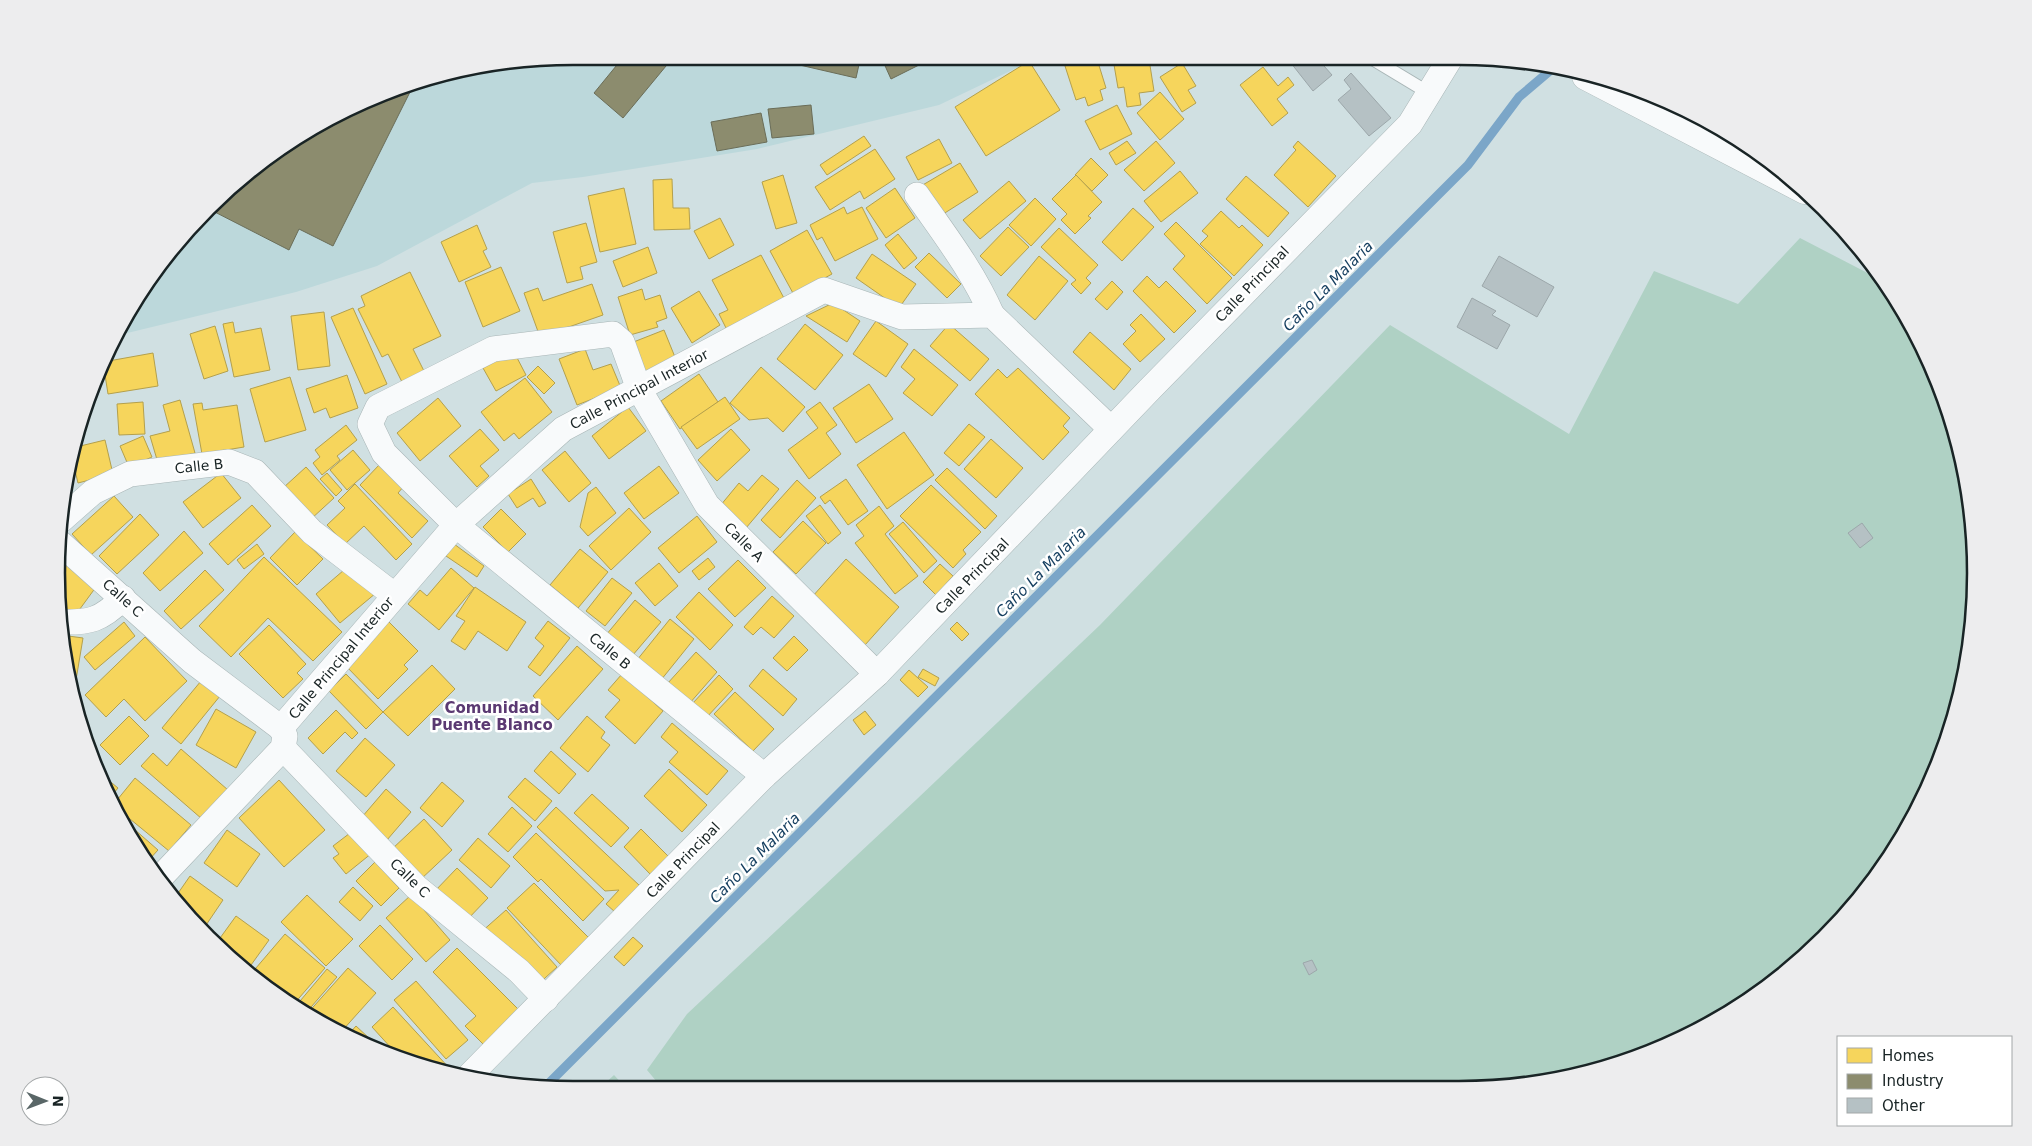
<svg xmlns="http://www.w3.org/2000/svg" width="2032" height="1146" viewBox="0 0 2032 1146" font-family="'DejaVu Sans',sans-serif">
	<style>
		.built { fill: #bcd8db }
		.green { fill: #afd1c4 }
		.homes { fill: #f6d55c; stroke: #b4a04c }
		.industry { fill: #8c8c6e; stroke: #6a6d58 }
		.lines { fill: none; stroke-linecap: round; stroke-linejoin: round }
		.stream { stroke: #7ba6c8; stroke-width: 9 }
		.building { fill: #b5c1c4; stroke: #9ca7aa }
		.lane-casing { stroke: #a8b5b6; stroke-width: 14 }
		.street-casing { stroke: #a8b5b6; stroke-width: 26 }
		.primary-casing { stroke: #a8b5b6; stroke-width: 29 }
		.lane { stroke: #f8fafb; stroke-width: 12 }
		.street { stroke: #f8fafb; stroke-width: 25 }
		.primary { stroke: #f8fafb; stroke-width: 28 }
		.labels { text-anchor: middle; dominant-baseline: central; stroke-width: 5; stroke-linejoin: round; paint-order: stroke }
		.street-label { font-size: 14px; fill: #192425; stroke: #fff }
		.water-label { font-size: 15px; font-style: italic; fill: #133d5e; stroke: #fff }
		.neighbourhood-label { font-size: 15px; font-weight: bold; fill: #5a3972; stroke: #fff }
		.rim { fill: none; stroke: #192425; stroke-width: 2.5 }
	</style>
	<rect width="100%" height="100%" fill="#d0e0e2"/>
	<!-- built -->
	<path class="built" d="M1035 59 939 105 757 149 583 177 532 183 377 266 296 292 115 336 144 286 207 208 259 163 344 110 407 84 505 61Z"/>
	<!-- green -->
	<g class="green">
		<path d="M1800 238 1883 281 1923 345 1958 440 1975 539 1971 641 1948 739 1906 832 1825 938 1746 1003 1625 1062 1526 1085 662 1088 647 1070 687 1014 917 799 1100 625 1390 325 1569 434 1654 271 1738 304Z"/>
		<path d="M614 1075 626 1088H600Z"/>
	</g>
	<!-- homes -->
	<g class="homes">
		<path d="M1086 59H1097L1106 88 1100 90 1103 100 1088 106 1085 97 1076 100 1065 66Z"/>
		<path d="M1113 59H1149L1154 91 1139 93 1141 105 1127 107 1124 87 1118 88Z"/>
		<path d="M1029 61 1060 110 986 156 955 107Z"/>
		<path d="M1182 63 1196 86 1188 90 1196 103 1182 112 1160 77Z"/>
		<path d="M1263 67 1278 86 1288 77 1294 85 1277 99 1288 113 1272 126 1240 85Z"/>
		<path d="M1160 92 1184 119 1160 140 1137 113Z"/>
		<path d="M1117 105 1132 134 1100 150 1085 121Z"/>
		<path d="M864 136 871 146 827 175 820 165Z"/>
		<path d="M939 139 952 163 918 180 906 157Z"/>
		<path d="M1127 141 1136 153 1116 165 1109 153Z"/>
		<path d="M1156 141 1175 163 1144 191 1124 170Z"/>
		<path d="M1298 141 1336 176 1308 207 1274 175 1296 150 1293 147Z"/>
		<path d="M875 149 895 179 864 199 860 191 830 210 815 187Z"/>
		<path d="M1091 158 1108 175 1092 191 1075 175Z"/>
		<path d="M960 163 978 192 940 216 921 186Z"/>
		<path d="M1180 171 1198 193 1161 222 1144 201Z"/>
		<path d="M783 175 797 223 776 229 762 182Z"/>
		<path d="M1076 175 1102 202 1088 216 1091 218 1075 234 1061 220 1067 214 1052 199Z"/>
		<path d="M1246 176 1289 213 1268 237 1226 199Z"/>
		<path d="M672 179 673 208H689L690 229 654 230 653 180Z"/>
		<path d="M1009 181 1026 201 980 239 963 220Z"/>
		<path d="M624 188 636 244 600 252 588 196Z"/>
		<path d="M895 188 915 218 886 238 866 208Z"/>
		<path d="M1035 198 1056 219 1031 246 1009 225Z"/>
		<path d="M844 207 847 214 862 207 878 239 835 261 822 237 817 240 810 225Z"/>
		<path d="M1133 208 1154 227 1122 261 1102 242Z"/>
		<path d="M1221 211 1239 228 1242 225 1263 245 1234 276 1200 244 1208 236 1202 231Z"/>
		<path d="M720 218 734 245 709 259 694 231Z"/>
		<path d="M1176 222 1232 278 1207 304 1173 269 1185 256 1164 234Z"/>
		<path d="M586 223 597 262 580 267 583 279 567 283 553 232Z"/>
		<path d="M477 225 487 249 483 251 491 267 459 282 441 242Z"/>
		<path d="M1008 227 1029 247 1001 276 980 256Z"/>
		<path d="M1059 228 1098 265 1086 278 1091 283 1081 294 1071 284 1076 280 1041 247Z"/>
		<path d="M807 230 832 274 794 295 770 251Z"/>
		<path d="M898 234 917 258 904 269 885 245Z"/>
		<path d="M648 247 657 273 623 287 613 261Z"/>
		<path d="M929 253 961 284 947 298 915 267Z"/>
		<path d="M872 254 916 284 899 308 856 278Z"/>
		<path d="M761 255 785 300 727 330 719 314 728 310 712 280Z"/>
		<path d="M1039 256 1068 281 1035 320 1007 295Z"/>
		<path d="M501 267 520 311 483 327 465 282Z"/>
		<path d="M410 272 441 336 413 349 425 373 403 384 388 354 382 357 358 309 365 306 361 296Z"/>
		<path d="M1147 276 1159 288 1166 281 1196 311 1174 333 1133 291Z"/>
		<path d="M1112 281 1123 292 1107 310 1095 299Z"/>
		<path d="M592 284 603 315 540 337 524 293 538 288 543 301Z"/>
		<path d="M642 289 645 300 660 295 667 318 656 322 658 327 630 335 618 297Z"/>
		<path d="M699 291 720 325 692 343 671 308Z"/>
		<path d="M833 303 860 321 847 342 806 316Z"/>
		<path d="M353 308 387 384 365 394 331 317Z"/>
		<path d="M324 312 330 366 298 370 291 316Z"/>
		<path d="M1141 314 1165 339 1140 362 1123 344 1136 331 1130 325Z"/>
		<path d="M876 321 908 344 886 377 853 354Z"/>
		<path d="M233 322 235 333 261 328 270 370 234 377 223 324Z"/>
		<path d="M805 324 843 355 815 390 777 359Z"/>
		<path d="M949 324 989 359 970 381 930 346Z"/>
		<path d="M215 326 228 371 204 379 190 334Z"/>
		<path d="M664 330 677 362 644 375 631 343Z"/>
		<path d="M1090 332 1131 369 1114 390 1073 352Z"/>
		<path d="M585 349 593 370 611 364 621 388 577 405 559 359Z"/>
		<path d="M914 349 958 385 932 416 903 393 915 379 901 367Z"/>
		<path d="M514 352 526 375 496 391 483 368Z"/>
		<path d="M153 353 158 386 108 394 103 362Z"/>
		<path d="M538 366 555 383 544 394 527 377Z"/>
		<path d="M761 367 805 407 783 432 768 418 749 420 730 403Z"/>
		<path d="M1018 368 1070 418 1063 426 1069 432 1043 460 975 394 998 369 1007 378Z"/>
		<path d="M699 374 718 402 680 429 661 401Z"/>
		<path d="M347 375 358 408 330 418 326 408 314 413 306 389Z"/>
		<path d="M290 377 306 430 265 442 250 389Z"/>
		<path d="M525 378 552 412 519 439 514 433 504 441 481 412Z"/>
		<path d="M869 384 893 419 856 443 833 408Z"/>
		<path d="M725 397 740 419 697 449 681 427Z"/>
		<path d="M438 398 461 426 420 461 397 433Z"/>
		<path d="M180 400 195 453 158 463 150 436 170 431 163 405Z"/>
		<path d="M143 402 145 434 119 435 117 404Z"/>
		<path d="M820 402 837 425 826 433 841 454 809 479 788 450 818 428 806 412Z"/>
		<path d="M202 403 203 410 237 405 244 447 202 454 193 404Z"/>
		<path d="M628 407 646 431 609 459 592 436Z"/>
		<path d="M969 424 985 437 959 466 944 453Z"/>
		<path d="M346 425 357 440 337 456 340 460 322 475 313 463 320 457 315 450Z"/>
		<path d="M480 429 499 450 480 466 489 476 477 487 449 456Z"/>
		<path d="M731 429 750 450 717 481 698 460Z"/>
		<path d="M904 432 934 475 887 509 857 465Z"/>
		<path d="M143 436 152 457 129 467 120 446Z"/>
		<path d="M991 439 1023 468 996 498 964 469Z"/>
		<path d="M105 440 113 474 78 483 71 454 72 448Z"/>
		<path d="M353 450 370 470 347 490 330 470Z"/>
		<path d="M565 451 591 483 569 502 542 470Z"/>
		<path d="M380 464 404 486 398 493 428 521 412 538 360 485Z"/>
		<path d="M659 466 679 493 644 519 624 493Z"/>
		<path d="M306 467 334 498 311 519 283 488Z"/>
		<path d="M947 468 997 516 985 529 935 480Z"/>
		<path d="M221 473 241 498 203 528 183 502Z"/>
		<path d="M327 473 342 490 336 496 320 479Z"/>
		<path d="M762 475 779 489 746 528 720 506 739 483 748 491Z"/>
		<path d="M531 479 546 503 539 507 533 498 517 508 508 494Z"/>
		<path d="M846 479 868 511 848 525 830 500 825 504 820 497Z"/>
		<path d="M797 480 816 498 780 538 761 520Z"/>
		<path d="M355 484 412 544 396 560 364 526 345 544 327 525 345 508 338 501Z"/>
		<path d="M931 485 981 532 963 550 966 554 953 568 900 516Z"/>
		<path d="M596 487 616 513 588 536 580 527 588 493Z"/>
		<path d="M114 496 133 517 91 555 72 534Z"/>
		<path d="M252 505 271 526 228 565 209 544Z"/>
		<path d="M820 505 841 533 828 544 806 516Z"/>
		<path d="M879 506 894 526 885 534 918 576 895 594 855 543 864 536 856 525Z"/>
		<path d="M629 508 651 532 611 570 589 546Z"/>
		<path d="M501 509 526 534 508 552 483 527Z"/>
		<path d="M140 514 159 535 117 574 99 556Z"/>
		<path d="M697 516 717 542 679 573 658 548Z"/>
		<path d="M803 521 826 543 796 574 773 552Z"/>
		<path d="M903 522 937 561 924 573 889 534Z"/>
		<path d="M184 531 203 553 160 591 143 573Z"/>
		<path d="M295 532 323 559 297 585 270 558Z"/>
		<path d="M257 544 264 554 244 569 237 560Z"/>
		<path d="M454 544 484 566 477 577 446 556Z"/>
		<path d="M580 549 608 572 578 608 550 585Z"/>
		<path d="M264 557 342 632 313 661 268 618 231 657 199 626Z"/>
		<path d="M708 558 715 567 699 580 692 571Z"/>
		<path d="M846 559 899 607 865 645 812 597Z"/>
		<path d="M738 560 766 588 735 617 708 589Z"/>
		<path d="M63 563 96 587 74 617 57 605 59 569Z"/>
		<path d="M659 563 678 586 655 606 635 583Z"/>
		<path d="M940 564 953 576 936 595 923 582Z"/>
		<path d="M451 568 474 588 439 630 408 604 420 590 427 596Z"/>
		<path d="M205 570 224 590 181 629 164 611Z"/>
		<path d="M344 570 376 593 340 623 316 594Z"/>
		<path d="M612 578 632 593 605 626 586 611Z"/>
		<path d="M475 587 526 622 507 651 478 631 465 650 451 641 465 621 456 616Z"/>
		<path d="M699 592 733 625 710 650 676 617Z"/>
		<path d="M772 596 794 616 774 638 761 627 753 635 744 627Z"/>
		<path d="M635 600 661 622 632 656 606 635Z"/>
		<path d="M670 619 694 639 661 680 637 660Z"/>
		<path d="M548 621 570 638 540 676 528 667 544 646 535 638Z"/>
		<path d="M124 622 135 636 95 670 84 657Z"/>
		<path d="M389 622 418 651 404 665 408 669 378 699 345 665Z"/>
		<path d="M957 622 969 634 962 641 950 629Z"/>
		<path d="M269 625 306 664 297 673 303 679 283 698 239 654Z"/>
		<path d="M61 635 83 638 74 692H72L66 674Z"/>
		<path d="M794 636 808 650 787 671 773 658Z"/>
		<path d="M145 637 187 681 145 721 124 699 106 717 85 695Z"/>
		<path d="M577 646 603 669 558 720 533 696Z"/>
		<path d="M696 652 717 672 689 704 667 684Z"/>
		<path d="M432 665 455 689 408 736 383 712Z"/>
		<path d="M763 669 797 699 783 716 749 686Z"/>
		<path d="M923 669 939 678 935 686 918 677Z"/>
		<path d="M909 670 928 687 918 697 900 680Z"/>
		<path d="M346 674 383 712 366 729 329 691Z"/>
		<path d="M622 674 663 711 635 744 605 717 620 700 608 690Z"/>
		<path d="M719 675 733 689 706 718 692 704Z"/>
		<path d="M201 681 220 696 181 744 162 728Z"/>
		<path d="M735 692 774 729 753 751 714 714Z"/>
		<path d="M216 709 256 732 236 768 196 745Z"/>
		<path d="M336 710 358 733 352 739 345 732 323 754 308 738Z"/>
		<path d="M865 711 876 725 864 735 853 720Z"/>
		<path d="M129 716 149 736 120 765 100 745Z"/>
		<path d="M587 716 605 732 601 738 610 745 588 772 560 748Z"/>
		<path d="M672 723 728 771 707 795 669 762 678 752 661 737Z"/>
		<path d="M365 738 395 765 366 797 336 771Z"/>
		<path d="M181 749 228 790 202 819 141 766 153 753 167 766Z"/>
		<path d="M551 751 576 774 559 794 534 771Z"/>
		<path d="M95 769 118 788 109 799 95 770Z"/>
		<path d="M669 769 707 805 682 832 644 796Z"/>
		<path d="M135 778 191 825 169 851 113 805Z"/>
		<path d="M525 778 552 801 535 821 508 797Z"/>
		<path d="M279 780 325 830 284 867 239 818Z"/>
		<path d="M442 782 464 801 442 827 420 808Z"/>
		<path d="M386 789 411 812 387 840 362 817Z"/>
		<path d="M592 794 629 828 611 847 574 813Z"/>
		<path d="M512 807 532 826 508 852 488 834Z"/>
		<path d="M556 807 640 886 615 912 606 904 619 890 605 891 537 827Z"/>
		<path d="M118 815 158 850 147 862 126 832Z"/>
		<path d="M424 819 452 850 420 880 392 849Z"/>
		<path d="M641 829 668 856 650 874 624 847Z"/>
		<path d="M227 830 260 854 237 887 204 863Z"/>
		<path d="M354 830 372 853 346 874 333 858 339 854 333 846Z"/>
		<path d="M536 833 604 899 583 921 541 879 538 882 513 857Z"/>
		<path d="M478 838 510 866 491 888 459 860Z"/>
		<path d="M375 862 399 888 381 906 356 881Z"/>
		<path d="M457 868 488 898 465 922 434 892Z"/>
		<path d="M190 876 223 900 202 931 184 913 174 899Z"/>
		<path d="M534 883 589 938 562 966 507 908Z"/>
		<path d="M353 887 373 906 360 921 339 902Z"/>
		<path d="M307 895 353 939 326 966 281 922Z"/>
		<path d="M411 895 450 940 426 962 386 918Z"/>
		<path d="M506 910 557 967 532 990 480 933Z"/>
		<path d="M236 916 269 940 246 972 233 962 215 945Z"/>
		<path d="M380 925 413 959 392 980 359 946Z"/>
		<path d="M285 934 325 968 293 1005 250 975Z"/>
		<path d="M633 937 643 946 624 966 614 957Z"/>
		<path d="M457 948 519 1010 484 1045 465 1026 476 1016 433 972Z"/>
		<path d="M348 968 376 993 341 1032 314 1020 306 1015Z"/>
		<path d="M327 969 337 977 305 1014 295 1007Z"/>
		<path d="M416 981 468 1040 446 1059 394 1000Z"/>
		<path d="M393 1007 451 1070 450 1071 403 1061 372 1027Z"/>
		<path d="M356 1026 383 1051 348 1035Z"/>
	</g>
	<!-- industry -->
	<g class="industry">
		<path d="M882 59H931L891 79Z"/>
		<path d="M589 60H608L606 65Z"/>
		<path d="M621 60H671L623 118 594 93Z"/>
		<path d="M778 60H860L856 78Z"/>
		<path d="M415 82 333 246 299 229 289 250 207 208 259 163 344 110Z"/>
		<path d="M811 105 814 134 772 138 768 109Z"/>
		<path d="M761 113 767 142 717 151 711 122Z"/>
	</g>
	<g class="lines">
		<!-- stream -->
		<path class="stream" d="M543 1089 1468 165 1519 97 1552 69"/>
	</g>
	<!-- building -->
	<g class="building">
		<path d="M1287 58H1317L1332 75 1313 91Z"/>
		<path d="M1351 73 1391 118 1369 136 1338 100 1351 89 1344 80Z"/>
		<path d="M1499 256 1554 287 1537 317 1482 286Z"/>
		<path d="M1472 298 1496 311 1492 315 1510 325 1497 349 1457 327Z"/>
		<path d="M1862 523 1873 538 1860 548 1848 533Z"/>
		<path d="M1312 960 1317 970 1309 975 1303 963Z"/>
	</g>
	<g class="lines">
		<defs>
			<path id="lane" d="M1371 58 1429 93"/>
			<g id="street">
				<path d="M917 195C944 234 973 271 992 315"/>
				<path d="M60 521 93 492 130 474 229 462 255 472 312 532 394 595"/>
				<path d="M59 542 192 661 281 728"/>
				<path d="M59 622C90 623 101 620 123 598"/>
				<path d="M283 748 416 887 519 971 546 999"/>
				<path d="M764 776 456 525 384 453 370 424 378 407 493 349 613 334 622 342 639 389 707 505 877 674"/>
				<path d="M159 879 283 748 285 736 281 728 456 525 563 429 824 290 902 317 992 315 1111 429"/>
				<path d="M470 1075 764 776 877 674 1149 390 1410 124 1451 57"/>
			</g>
			<path id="primary" d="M1586 76 1805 190"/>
		</defs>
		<!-- lane casing -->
		<use href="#lane" class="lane-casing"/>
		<!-- street casing -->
		<use href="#street" class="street-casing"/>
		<!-- primary casing -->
		<use href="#primary" class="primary-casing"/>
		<!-- lane -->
		<use href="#lane" class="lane"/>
		<!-- street -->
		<use href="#street" class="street"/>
		<!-- primary -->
		<use href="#primary" class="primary"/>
	</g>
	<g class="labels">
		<!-- street labels -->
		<g class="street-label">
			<text transform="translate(1252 284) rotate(-46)">Calle Principal</text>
			<text transform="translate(639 389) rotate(-28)">Calle Principal Interior</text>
			<text transform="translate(199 466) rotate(-6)">Calle B</text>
			<text transform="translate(744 542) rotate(45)">Calle A</text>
			<text transform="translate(972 576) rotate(-46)">Calle Principal</text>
			<text transform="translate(123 598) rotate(42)">Calle C</text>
			<text transform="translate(610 651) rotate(39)">Calle B</text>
			<text transform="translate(341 658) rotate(-50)">Calle Principal Interior</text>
			<text transform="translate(683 860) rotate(-46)">Calle Principal</text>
			<text transform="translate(410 878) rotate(44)">Calle C</text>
		</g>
		<!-- water labels -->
		<g class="water-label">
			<text transform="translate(1328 286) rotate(-45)">Caño La Malaria</text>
			<text transform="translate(1041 572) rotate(-45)">Caño La Malaria</text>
			<text transform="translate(755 858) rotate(-45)">Caño La Malaria</text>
		</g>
		<!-- neighbourhood labels -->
		<g class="neighbourhood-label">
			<text x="492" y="708">Comunidad<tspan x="492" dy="17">Puente Blanco</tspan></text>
		</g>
	</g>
	<!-- crop -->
	<path d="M0 0H2032V1146H0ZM573 65H1459A508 508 0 0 1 1967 573V573A508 508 0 0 1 1459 1081H573A508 508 0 0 1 65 573V573A508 508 0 0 1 573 65Z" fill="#ededee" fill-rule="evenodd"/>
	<path class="rim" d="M573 65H1459A508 508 0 0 1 1967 573V573A508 508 0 0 1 1459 1081H573A508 508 0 0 1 65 573V573A508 508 0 0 1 573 65Z"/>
	<!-- legend -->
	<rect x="1837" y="1036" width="175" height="90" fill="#ffffff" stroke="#a3a7a8"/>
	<rect x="1847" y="1048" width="25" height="15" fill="#f6d55c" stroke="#a3a7a8"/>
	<text x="1882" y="1061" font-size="15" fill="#192425">Homes</text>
	<rect x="1847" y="1074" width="25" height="15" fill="#8c8c6e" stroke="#a3a7a8"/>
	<text x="1882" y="1086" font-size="15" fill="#192425">Industry</text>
	<rect x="1847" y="1098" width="25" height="15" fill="#b5c1c4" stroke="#a3a7a8"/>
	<text x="1882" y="1111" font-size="15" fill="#192425">Other</text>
	<!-- north arrow -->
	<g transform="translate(45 1101) rotate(91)"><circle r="24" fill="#ffffff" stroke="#a3a7a8"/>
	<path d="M0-4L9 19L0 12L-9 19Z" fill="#596667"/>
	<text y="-8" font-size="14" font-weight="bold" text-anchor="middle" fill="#192425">N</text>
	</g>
</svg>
